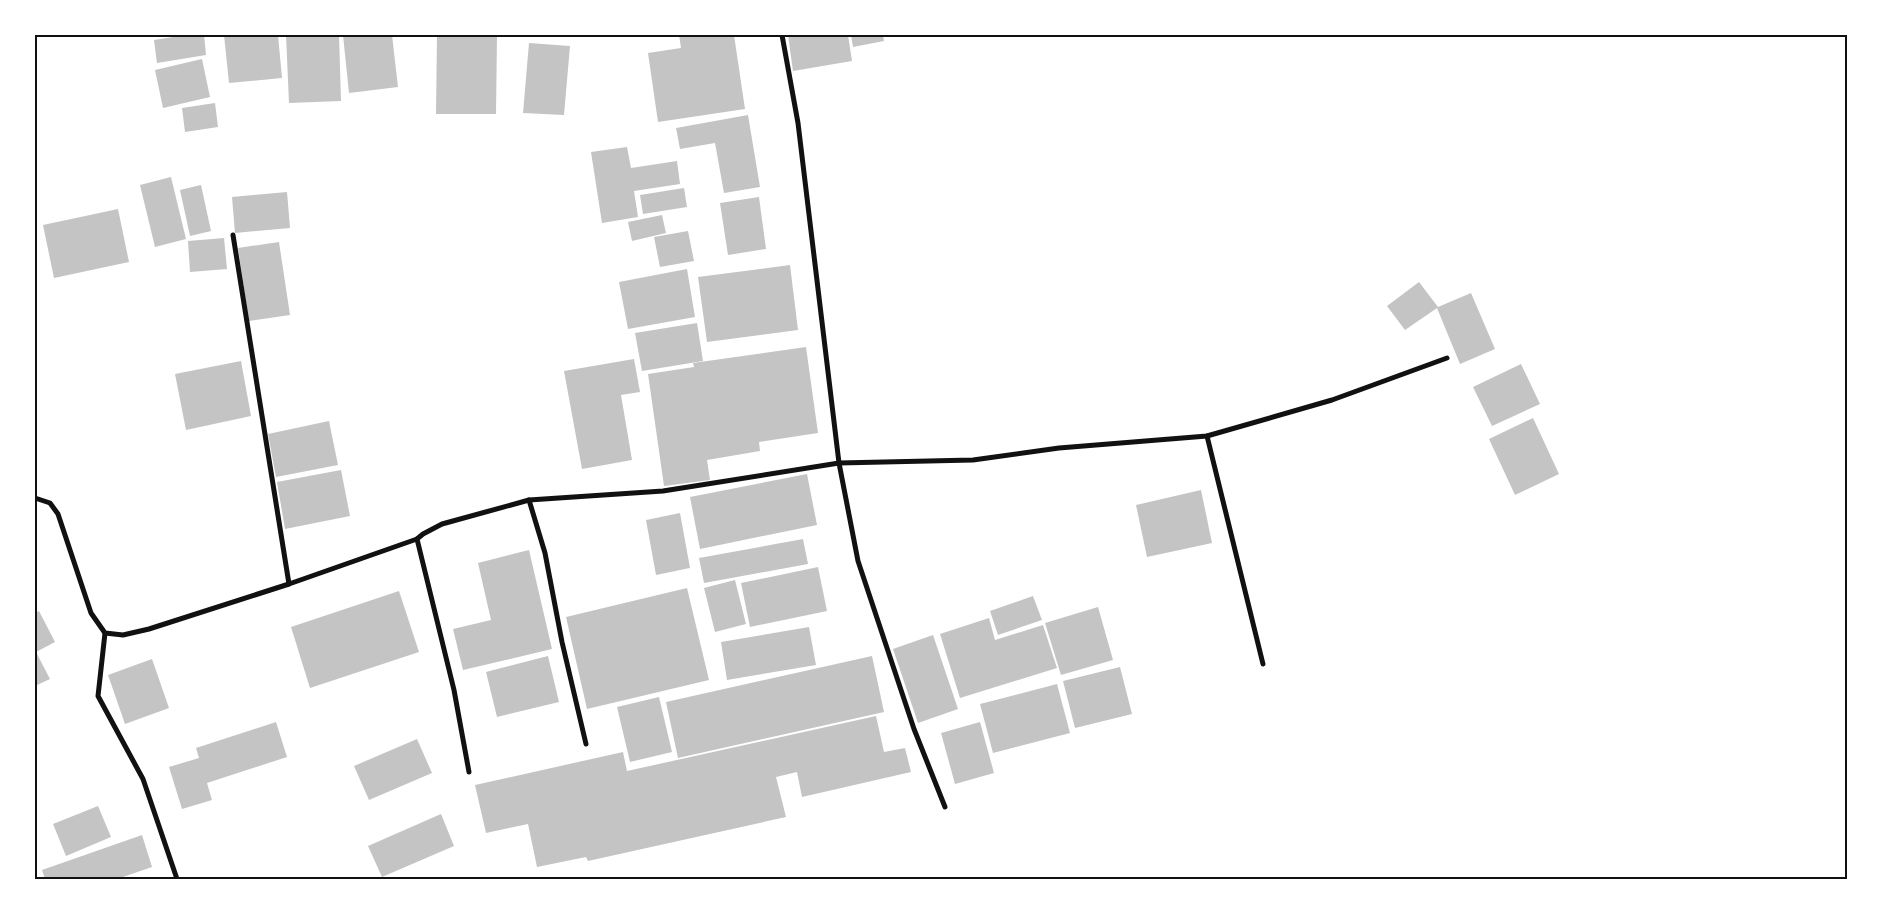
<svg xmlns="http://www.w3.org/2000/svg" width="1882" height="914" viewBox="0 0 1882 914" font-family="Georgia,serif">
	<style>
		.building { fill: #c4c4c4 }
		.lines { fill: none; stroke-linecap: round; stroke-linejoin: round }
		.minor { stroke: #111; stroke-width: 5 }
		.neatline { fill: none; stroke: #111; stroke-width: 2 }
	</style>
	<rect width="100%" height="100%" fill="#fff"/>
	<!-- building -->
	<g class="building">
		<path d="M186 35H204L206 55 157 63 154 40Z"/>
		<path d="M224 35H278L282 78 229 83Z"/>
		<path d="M286 35H339L341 101 289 103Z"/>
		<path d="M343 35H392L398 87 349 93Z"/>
		<path d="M437 35H497L496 114H436Z"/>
		<path d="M679 35H734L745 109 658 122 648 53 681 48Z"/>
		<path d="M788 35H848L852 61 793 71Z"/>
		<path d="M851 35H883L884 41 853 47Z"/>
		<path d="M529 43 570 46 564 115 523 113Z"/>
		<path d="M202 59 210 97 163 108 155 70Z"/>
		<path d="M215 103 218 127 185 132 182 108Z"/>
		<path d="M748 115 760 187 724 193 715 143 680 149 676 128Z"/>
		<path d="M627 147 631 168 677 161 680 184 634 191 638 217 602 223 591 152Z"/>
		<path d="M171 177 186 239 155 247 140 185Z"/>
		<path d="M201 185 211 231 190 236 180 190Z"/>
		<path d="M684 188 687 207 643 214 640 195Z"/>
		<path d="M287 192 290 228 235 233 232 197Z"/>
		<path d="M759 197 766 249 728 255 720 203Z"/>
		<path d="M118 209 129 262 54 278 43 225Z"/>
		<path d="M662 215 666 233 632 241 628 222Z"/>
		<path d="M688 231 694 261 660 267 654 237Z"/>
		<path d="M224 238 227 269 190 272 188 241Z"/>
		<path d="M279 242 290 315 249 321 238 248Z"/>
		<path d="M790 265 798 330 707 342 698 277Z"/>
		<path d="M687 269 695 317 628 329 619 282Z"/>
		<path d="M1419 282 1438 307 1471 293 1495 349 1460 364 1437 308 1405 330 1387 306Z"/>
		<path d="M697 323 703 361 642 371 635 333Z"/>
		<path d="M806 347 818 433 759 442 760 451 707 460 710 480 664 486 648 374 694 367 693 363Z"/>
		<path d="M634 359 640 392 621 395 632 460 582 469 564 371Z"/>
		<path d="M241 361 251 416 186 430 175 374Z"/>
		<path d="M1521 364 1540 404 1492 426 1473 387Z"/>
		<path d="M1533 418 1559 474 1515 495 1489 439Z"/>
		<path d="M329 421 338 465 276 477 268 434Z"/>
		<path d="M341 470 350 516 285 529 277 482Z"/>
		<path d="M807 474 817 525 700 549 690 497Z"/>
		<path d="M1201 490 1212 543 1147 557 1136 505Z"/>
		<path d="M680 513 690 568 656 575 646 520Z"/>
		<path d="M803 539 808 564 704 583 699 558Z"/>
		<path d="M529 550 552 649 463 670 453 629 491 620 478 563Z"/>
		<path d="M818 567 827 611 750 627 741 583Z"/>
		<path d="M735 580 746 624 715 632 704 588Z"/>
		<path d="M687 588 709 680 587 709 566 617Z"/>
		<path d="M399 591 419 652 310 688 291 627Z"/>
		<path d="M1033 596 1042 620 998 635 990 611Z"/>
		<path d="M1098 607 1113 660 1061 675 1045 623Z"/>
		<path d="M39 611 55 642 36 652 50 679 35 686V613Z"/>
		<path d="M989 618 995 640 1043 625 1057 668 960 698 940 634Z"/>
		<path d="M809 627 816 665 727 680 721 642Z"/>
		<path d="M933 635 958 709 918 723 893 649Z"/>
		<path d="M548 656 559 702 497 717 486 672Z"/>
		<path d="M872 656 884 712 678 758 666 702Z"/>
		<path d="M152 659 169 708 125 724 108 675Z"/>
		<path d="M1120 667 1132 714 1075 728 1063 681Z"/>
		<path d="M1057 684 1070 733 993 753 980 704Z"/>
		<path d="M659 697 672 752 630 762 617 707Z"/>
		<path d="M876 716 884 752 905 748 911 772 802 797 797 772 776 777 786 817 588 861 586 857 537 867 528 824 486 833 475 785 623 752 627 771Z"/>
		<path d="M276 722 287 757 207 783 212 800 182 809 169 767 199 758 196 748Z"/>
		<path d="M980 722 994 773 955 784 941 733Z"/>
		<path d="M417 739 432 773 369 800 354 766Z"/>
		<path d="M98 806 111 837 66 856 53 824Z"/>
		<path d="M441 814 454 846 382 877 368 846Z"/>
		<path d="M142 835 152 867 117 879H45L42 870Z"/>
	</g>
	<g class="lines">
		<!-- minor -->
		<g class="minor">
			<path d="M782 35 798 123 839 463 858 561 914 729 945 807"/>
			<path d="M233 235 289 584"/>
			<path d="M1207 436 1263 664"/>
			<path d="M35 498 50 503 58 514 91 613 105 633 123 635 149 629 289 584 417 539 423 534 442 524 529 500 663 491 839 463 973 460 1059 448 1207 436 1332 400 1447 358"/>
			<path d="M529 500 545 553 562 642 586 744"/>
			<path d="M417 539 454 690 469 772"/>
			<path d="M105 633 98 696 143 779 177 879"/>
		</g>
	</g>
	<!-- border -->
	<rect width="1882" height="914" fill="none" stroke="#ffffff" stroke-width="72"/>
	<rect x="36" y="36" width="1810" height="842" class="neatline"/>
</svg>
